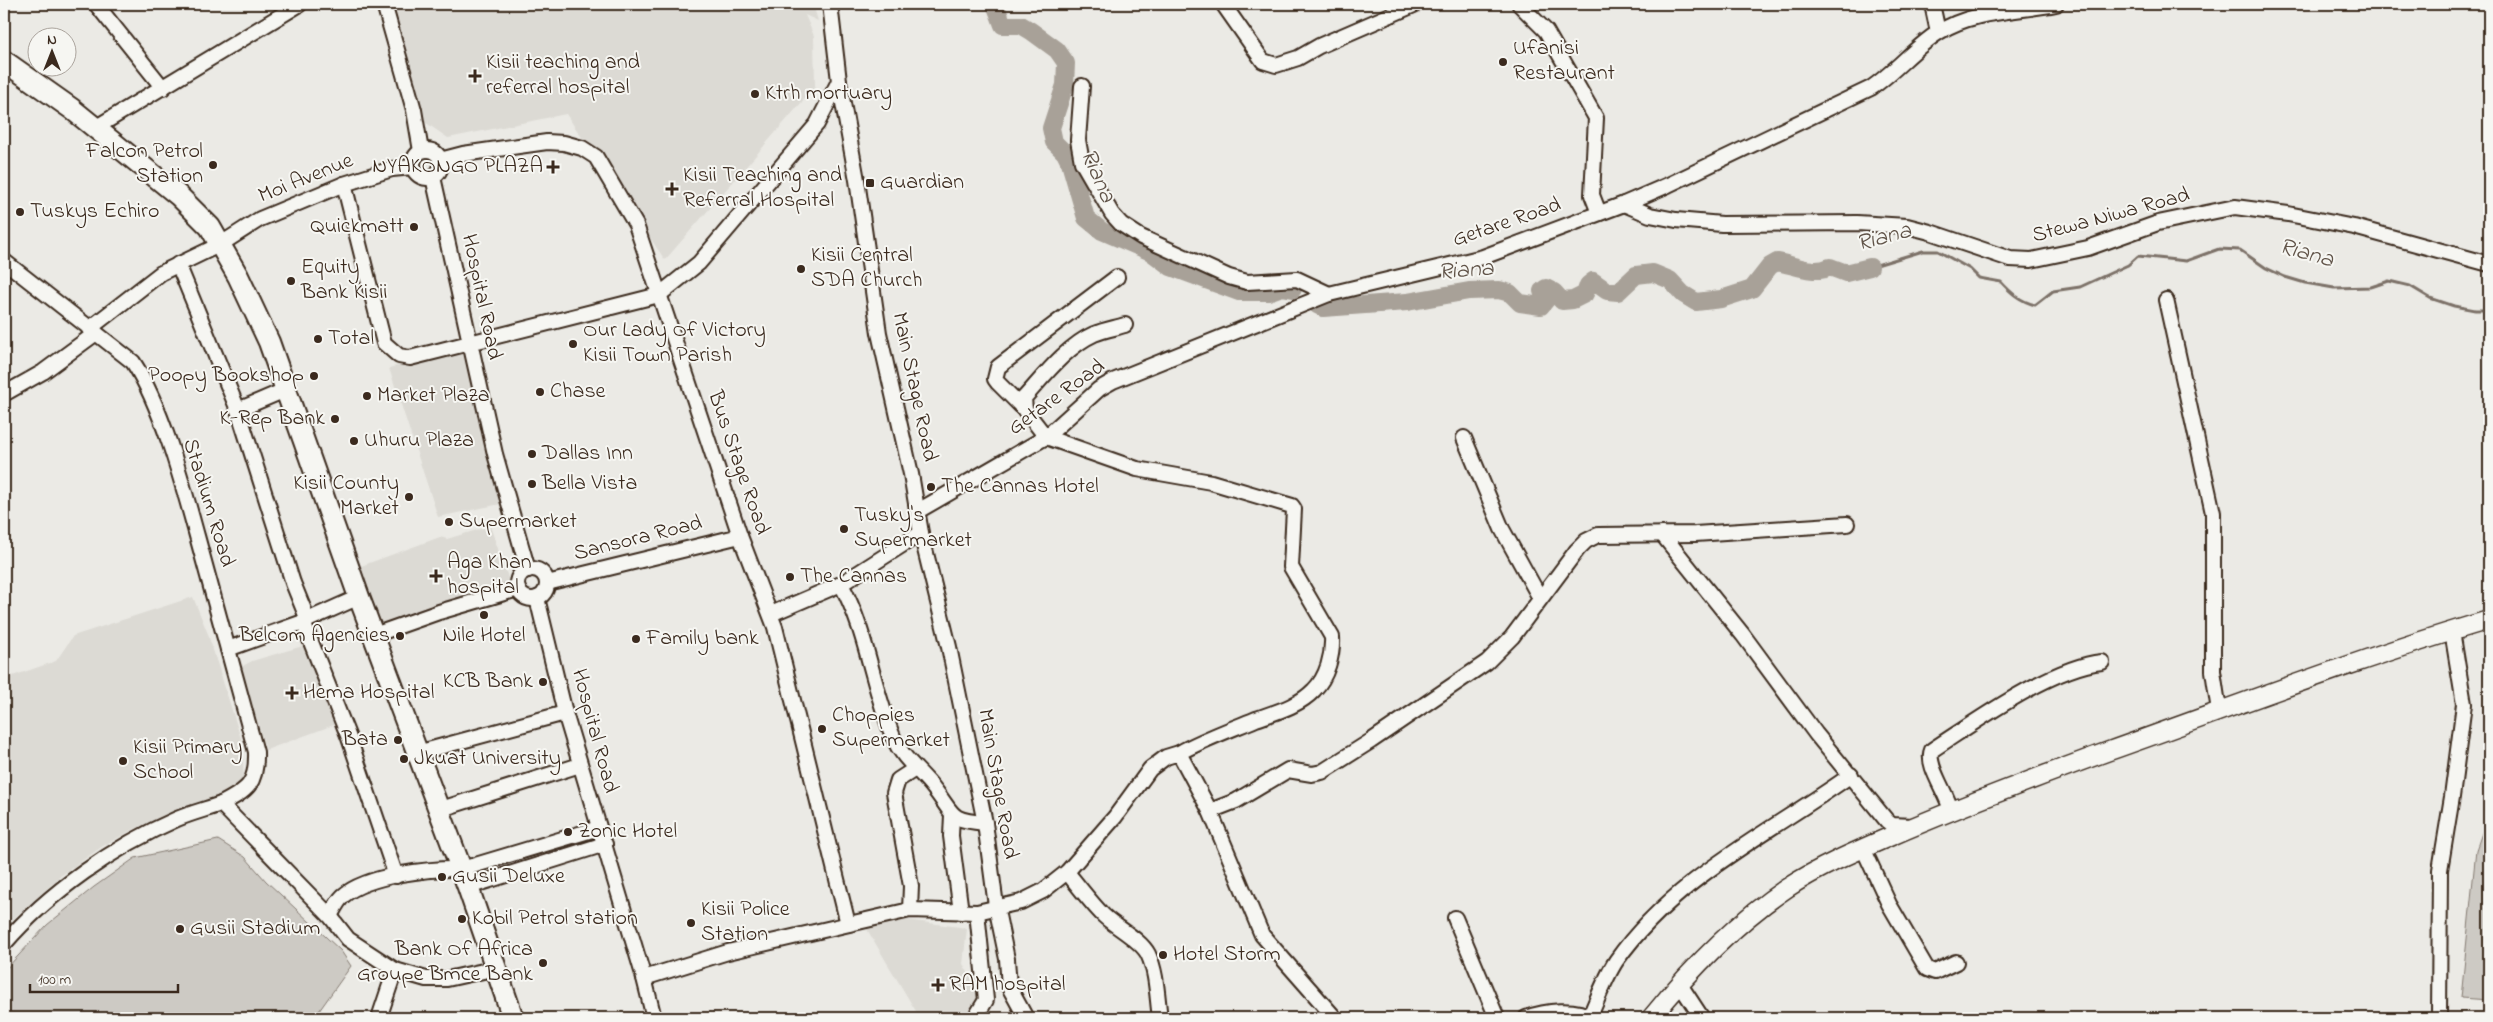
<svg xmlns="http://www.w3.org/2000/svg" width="2493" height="1022" viewBox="0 0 2493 1022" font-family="'Indie Flower',sans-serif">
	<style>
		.built { fill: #dcdad4 }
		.green { fill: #cdcac4; stroke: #847a71 }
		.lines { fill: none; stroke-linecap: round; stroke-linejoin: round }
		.stream { stroke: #7c7167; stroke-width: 3 }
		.river { stroke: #a8a198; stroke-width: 18 }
		.minor-casing { stroke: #3b2a1e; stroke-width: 18 }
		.major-casing { stroke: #3b2a1e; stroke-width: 21 }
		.highway-casing { stroke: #3b2a1e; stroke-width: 24 }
		.minor { stroke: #f6f6f2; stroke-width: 14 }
		.major { stroke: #f6f6f2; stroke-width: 18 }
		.highway { stroke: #f6f6f2; stroke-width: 20 }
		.poi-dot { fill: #3b2a1e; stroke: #f6f6f2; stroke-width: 2 }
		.labels { text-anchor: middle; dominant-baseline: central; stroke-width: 4; stroke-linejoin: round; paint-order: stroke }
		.poi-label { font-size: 22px; fill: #3b2a1e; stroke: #f6f6f2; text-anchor: start }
		.street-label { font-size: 22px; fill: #3b2a1e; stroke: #f6f6f2 }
		.water-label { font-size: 24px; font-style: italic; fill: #615449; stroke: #f6f6f2 }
	</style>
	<rect width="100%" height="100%" fill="#ebeae5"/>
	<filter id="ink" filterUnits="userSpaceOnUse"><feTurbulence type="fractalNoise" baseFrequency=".02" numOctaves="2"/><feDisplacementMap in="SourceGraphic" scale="10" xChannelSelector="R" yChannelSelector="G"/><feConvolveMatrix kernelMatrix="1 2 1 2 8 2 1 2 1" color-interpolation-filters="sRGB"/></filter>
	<g filter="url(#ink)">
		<!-- built -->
		<g class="built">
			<path d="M392 4H813L818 21 805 15 814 36 815 87 665 260 566 114 448 138 419 118Z"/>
			<path d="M466 347 510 502 438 517 389 368Z"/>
			<path d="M490 526 511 586 382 626 361 566 440 537 447 539Z"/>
			<path d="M193 597 208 634 242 742 244 781 224 797 134 829 103 846 62 875 4 927V679L56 661 73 636Z"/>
			<path d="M313 643 347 720 266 750 241 667 252 661Z"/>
			<path d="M892 918 967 928 963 964 988 1005 964 1018H920L865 926Z"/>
		</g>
		<!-- green -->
		<g class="green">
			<path d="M2489 813V1000L2461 998 2476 850Z"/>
			<path d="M218 840 245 857 266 881 341 951 351 966 314 1018H4V971L47 925 94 887 135 858Z"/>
		</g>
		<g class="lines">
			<!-- stream -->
			<path class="stream" d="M1870 267 1923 251H1938L1970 269 1979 278 2001 282C2011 293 2020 301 2035 305L2053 291 2080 287 2128 265 2138 256 2186 261 2219 249 2240 250 2266 268 2285 277 2305 283 2334 288 2371 287 2389 281 2410 286 2430 298 2454 306 2475 310H2489"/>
			<!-- river -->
			<g class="river">
				<path d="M995 4 1003 25H1021L1031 31 1057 50 1066 63 1065 85 1051 128 1054 142 1065 153 1070 163 1086 218 1102 231 1151 252 1171 267 1239 292H1268L1282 287 1293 289"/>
				<path d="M1317 305 1323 308 1407 302 1469 291 1499 290 1510 293 1520 303 1541 306 1546 300 1542 291 1546 288 1554 292 1562 301 1573 300 1585 294 1588 285 1593 281 1607 291 1618 292 1636 275 1653 273 1670 280 1683 294 1696 302 1721 299 1752 289 1770 266 1777 262C1795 265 1813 275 1830 267L1846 273 1870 267"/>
			</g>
			<defs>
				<g id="minor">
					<path d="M96 4 163 88"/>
					<path d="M384 4 414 110 421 151"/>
					<path d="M830 4 839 81 857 180 879 333 911 474 921 533 949 647 985 823 996 906 1007 959 1009 987 1026 1018"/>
					<path d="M1223 4 1263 61 1276 65 1298 58 1319 46 1416 4"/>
					<path d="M1519 4 1546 31 1596 118 1592 195 1599 213"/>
					<path d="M1932 4 1938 32"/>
					<path d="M1082 86 1078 140 1082 162 1112 214 1121 224 1141 237 1229 277 1247 282 1297 279 1329 294"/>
					<path d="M95 128 300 4"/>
					<circle cx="427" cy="164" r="14"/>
					<path d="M440 160 463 154 547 142 564 143 582 148 596 157 636 225 740 536 775 627 848 924"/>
					<path d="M433 177 495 454 528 570"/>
					<path d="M344 184 384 343 399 356 410 358 659 295 699 263 817 124 839 81"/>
					<path d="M1624 204 1650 215 1676 220 1722 224 1857 223 1907 226 1930 232 2010 259 2031 260 2088 248 2158 223 2235 207 2288 214 2354 227 2489 264"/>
					<path d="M4 261 133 362C162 406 183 485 197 536 217 608 237 680 256 752 257 784 248 790 221 804"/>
					<path d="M178 264 238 410"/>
					<path d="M2166 300 2213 513V671L2219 711"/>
					<path d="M1125 325C1115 328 1104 330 1094 334 1067 346 1044 376 1024 398L1025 410 1046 437 1137 469 1211 482 1292 506 1294 509 1291 567 1332 637C1333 655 1327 677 1314 690 1299 706 1276 712 1256 719 1230 730 1204 739 1179 753"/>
					<path d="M89 329 161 273 221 244 260 219 344 184 392 169 413 167"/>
					<path d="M285 390 238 410 293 583 308 620"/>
					<path d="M4 394 43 372 96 333"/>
					<path d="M1025 410 998 383 995 379 998 367 1117 277"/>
					<path d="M1464 438 1502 529 1540 598"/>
					<path d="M918 511 1046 437 1099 389 1113 381 1329 294 1483 257 1624 204 1668 185 1871 88C1895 72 1916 46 1939 32 1974 10 2017 12 2056 4"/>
					<path d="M1662 534 1743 635 1816 734 1887 821 1892 825 1912 826"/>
					<circle cx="532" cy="584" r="15"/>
					<path d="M547 583 740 536"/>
					<path d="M841 584C868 634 872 688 894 739 903 760 922 772 935 790 955 816 949 820 985 823"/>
					<path d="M537 598 565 713 644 978 654 1018"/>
					<path d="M771 614 841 584 921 533"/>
					<path d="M303 622 349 738 396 876"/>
					<path d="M374 635 439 612 518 589"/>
					<path d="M228 649 303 622 359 597"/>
					<path d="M417 753 565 713"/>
					<path d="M438 810 580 765"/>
					<path d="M1210 811 1236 801 1288 770 1312 774 1322 772 1371 741 1487 662 1512 637 1577 550 1586 541 1598 535 1695 534 1847 524"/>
					<path d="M1951 811C1948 794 1925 765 1932 750 1975 722 2051 667 2102 662"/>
					<path d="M952 815 951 836 961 912"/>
					<path d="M1863 848 1889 904 1927 969 1935 972 1956 962"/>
					<path d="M1067 872C1079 887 1091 903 1104 916 1117 928 1141 940 1148 954 1157 973 1157 997 1160 1018"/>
					<path d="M468 887 605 844"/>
					<path d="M910 910 911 886 894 793 898 780 915 769"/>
					<path d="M330 916C334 909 337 902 343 896 367 875 431 868 462 869L599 828"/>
					<path d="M1455 918 1497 1018"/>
					<path d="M4 944C49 892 115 846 177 819 191 813 207 809 221 804L330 916 348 939 395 970 426 979H447L497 968"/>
					<path d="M644 978 728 952 910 910 977 912 1021 902 1043 891 1067 872 1115 817 1150 769 1166 757 1179 753 1210 811 1262 935 1335 1018"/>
					<path d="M1679 983 1702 1018"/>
					<path d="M1590 1016C1598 998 1605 978 1616 961 1675 877 1770 833 1851 775"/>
					<path d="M379 1018 395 970"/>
					<path d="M975 1018 986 1000 977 912"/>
					<path d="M1526 1018C1545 1011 1575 1007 1592 1018"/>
					<path d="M2439 1018 2440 870 2452 797 2464 704 2452 631"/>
				</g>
				<path id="major" d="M1651 1018C1690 970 1735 923 1787 888 1819 867 1854 852 1889 837 1961 806 2035 778 2109 751 2236 706 2360 658 2489 620"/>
				<path id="highway" d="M4 61 72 109 179 196 210 227 238 276 269 342 359 597 468 887 513 1018"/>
			</defs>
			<!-- minor casing -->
			<use href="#minor" class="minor-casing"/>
			<!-- major casing -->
			<use href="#major" class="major-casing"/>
			<!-- highway casing -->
			<use href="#highway" class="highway-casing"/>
			<!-- minor -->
			<use href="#minor" class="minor"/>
			<!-- major -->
			<use href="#major" class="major"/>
			<!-- highway -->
			<use href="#highway" class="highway"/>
		</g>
	</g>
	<!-- markers -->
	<g class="poi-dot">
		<circle cx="1503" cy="62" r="5"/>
		<path d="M472.5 68.5h5v5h5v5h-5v5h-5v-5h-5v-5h5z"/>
		<circle cx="755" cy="94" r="5"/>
		<circle cx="213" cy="165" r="5"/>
		<path d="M550.5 159.5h5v5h5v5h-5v5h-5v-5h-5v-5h5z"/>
		<rect x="865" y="178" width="10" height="10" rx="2.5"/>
		<path d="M669.5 181.5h5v5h5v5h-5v5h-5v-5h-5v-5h5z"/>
		<circle cx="20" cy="212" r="5"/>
		<circle cx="414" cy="227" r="5"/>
		<circle cx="801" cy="269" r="5"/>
		<circle cx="291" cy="281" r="5"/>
		<circle cx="318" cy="339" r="5"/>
		<circle cx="573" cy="344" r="5"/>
		<circle cx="314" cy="376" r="5"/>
		<circle cx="540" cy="392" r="5"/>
		<circle cx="367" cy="396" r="5"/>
		<circle cx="335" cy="419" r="5"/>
		<circle cx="354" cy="441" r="5"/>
		<circle cx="532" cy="454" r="5"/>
		<circle cx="532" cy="484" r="5"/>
		<circle cx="931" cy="487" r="5"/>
		<circle cx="409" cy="497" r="5"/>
		<circle cx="449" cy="522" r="5"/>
		<circle cx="844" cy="529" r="5"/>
		<path d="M433.5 568.5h5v5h5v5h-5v5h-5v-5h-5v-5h5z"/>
		<circle cx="790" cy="577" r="5"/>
		<circle cx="484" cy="615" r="5"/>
		<circle cx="400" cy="636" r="5"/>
		<circle cx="636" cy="639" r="5"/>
		<circle cx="543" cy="682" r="5"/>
		<path d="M289.5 685.5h5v5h5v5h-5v5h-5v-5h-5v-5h5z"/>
		<circle cx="822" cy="729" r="5"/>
		<circle cx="398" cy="740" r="5"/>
		<circle cx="404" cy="759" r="5"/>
		<circle cx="123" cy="761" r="5"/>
		<circle cx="568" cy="832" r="5"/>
		<circle cx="442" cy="877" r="5"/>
		<circle cx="462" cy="919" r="5"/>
		<circle cx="691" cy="923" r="5"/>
		<circle cx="180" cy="929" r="5"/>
		<circle cx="1163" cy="955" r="5"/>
		<circle cx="543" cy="963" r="5"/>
		<path d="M935.5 977.5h5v5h5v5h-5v5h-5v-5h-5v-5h5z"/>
	</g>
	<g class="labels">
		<!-- poi labels -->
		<g class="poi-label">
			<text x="1513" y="49">Ufanisi<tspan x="1513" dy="25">Restaurant</tspan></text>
			<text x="486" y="63">Kisii teaching and<tspan x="486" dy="25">referral hospital</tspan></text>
			<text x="765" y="94">Ktrh mortuary</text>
			<text x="203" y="152" text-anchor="end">Falcon Petrol<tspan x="203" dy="25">Station</tspan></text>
			<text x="543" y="167" text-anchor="end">NYAKONGO PLAZA</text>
			<text x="683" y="176">Kisii Teaching and<tspan x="683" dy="25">Referral Hospital</tspan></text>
			<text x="880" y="183">Guardian</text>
			<text x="30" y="212">Tuskys Echiro</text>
			<text x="404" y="227" text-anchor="end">Quickmatt</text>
			<text x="811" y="256">Kisii Central<tspan x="811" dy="25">SDA Church</tspan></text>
			<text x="301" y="268">Equity<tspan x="301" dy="25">Bank Kisii</tspan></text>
			<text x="583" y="331">Our Lady Of Victory<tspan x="583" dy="25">Kisii Town Parish</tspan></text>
			<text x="328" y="339">Total</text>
			<text x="304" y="376" text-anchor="end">Poopy Bookshop</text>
			<text x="550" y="392">Chase</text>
			<text x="377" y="396">Market Plaza</text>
			<text x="325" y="419" text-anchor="end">K-Rep Bank</text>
			<text x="364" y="441">Uhuru Plaza</text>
			<text x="542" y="454">Dallas Inn</text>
			<text x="399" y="484" text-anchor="end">Kisii County<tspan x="399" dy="25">Market</tspan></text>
			<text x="542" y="484">Bella Vista</text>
			<text x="941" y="487">The Cannas Hotel</text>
			<text x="854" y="516">Tusky's<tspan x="854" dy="25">Supermarket</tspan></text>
			<text x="459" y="522">Supermarket</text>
			<text x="447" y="563">Aga Khan<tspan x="447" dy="25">hospital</tspan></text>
			<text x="800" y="577">The Cannas</text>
			<text x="390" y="636" text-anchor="end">Belcom Agencies</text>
			<text x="484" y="636" text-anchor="middle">Nile Hotel</text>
			<text x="646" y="639">Family bank</text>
			<text x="533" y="682" text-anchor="end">KCB Bank</text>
			<text x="303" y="693">Hema Hospital</text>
			<text x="832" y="716">Choppies<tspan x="832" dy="25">Supermarket</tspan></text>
			<text x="388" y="740" text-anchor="end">Bata</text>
			<text x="133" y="748">Kisii Primary<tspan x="133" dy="25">School</tspan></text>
			<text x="414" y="759">Jkuat University</text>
			<text x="578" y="832">Zonic Hotel</text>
			<text x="452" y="877">Gusii Deluxe</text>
			<text x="701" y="910">Kisii Police<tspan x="701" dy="25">Station</tspan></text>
			<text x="472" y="919">Kobil Petrol station</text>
			<text x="190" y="929">Gusii Stadium</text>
			<text x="533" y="950" text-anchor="end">Bank Of Africa<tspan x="533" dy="25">Groupe Bmce Bank</tspan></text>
			<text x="1173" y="955">Hotel Storm</text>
			<text x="949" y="985">RAM hospital</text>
		</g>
		<!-- street labels -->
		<g class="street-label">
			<text transform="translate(306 179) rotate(-22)">Moi Avenue</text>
			<text transform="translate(2111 216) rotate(-15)">Stewa Niwa Road</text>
			<text transform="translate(1507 223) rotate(-19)">Getare Road</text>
			<text transform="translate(481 297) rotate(78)">Hospital Road</text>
			<text transform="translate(914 387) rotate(78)">Main Stage Road</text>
			<text transform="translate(1057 398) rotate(-36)">Getare Road</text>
			<text transform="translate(738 463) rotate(71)">Bus Stage Road</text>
			<text transform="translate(208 503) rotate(73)">Stadium Road</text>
			<text transform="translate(638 539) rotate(-14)">Sansora Road</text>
			<text transform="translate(594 731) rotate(75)">Hospital Road</text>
			<text transform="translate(997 784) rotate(80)">Main Stage Road</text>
		</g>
		<!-- water labels -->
		<g class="water-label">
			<text transform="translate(1097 176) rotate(67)">Riana</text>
			<text transform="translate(1884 238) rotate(-15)">Riana</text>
			<text transform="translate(2306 254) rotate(16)">Riana</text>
			<text transform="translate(1466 271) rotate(-4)">Riana</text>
		</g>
	</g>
	<!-- margin -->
	<rect width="2493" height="1022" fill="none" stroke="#f6f6f2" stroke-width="20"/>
	<rect x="10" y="10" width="2473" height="1002" fill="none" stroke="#3b2a1e" stroke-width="2" filter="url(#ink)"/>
	<!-- north arrow -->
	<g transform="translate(52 52)"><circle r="24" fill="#f6f6f2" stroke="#aba49d"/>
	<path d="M0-4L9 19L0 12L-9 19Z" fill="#3b2a1e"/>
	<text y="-8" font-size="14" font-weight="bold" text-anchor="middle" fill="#3b2a1e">N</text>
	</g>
	<!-- scale -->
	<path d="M30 984v8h148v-8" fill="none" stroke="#3b2a1e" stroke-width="2.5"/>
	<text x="38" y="984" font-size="15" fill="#3b2a1e" stroke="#f6f6f2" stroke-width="4" paint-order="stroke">100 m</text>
</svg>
